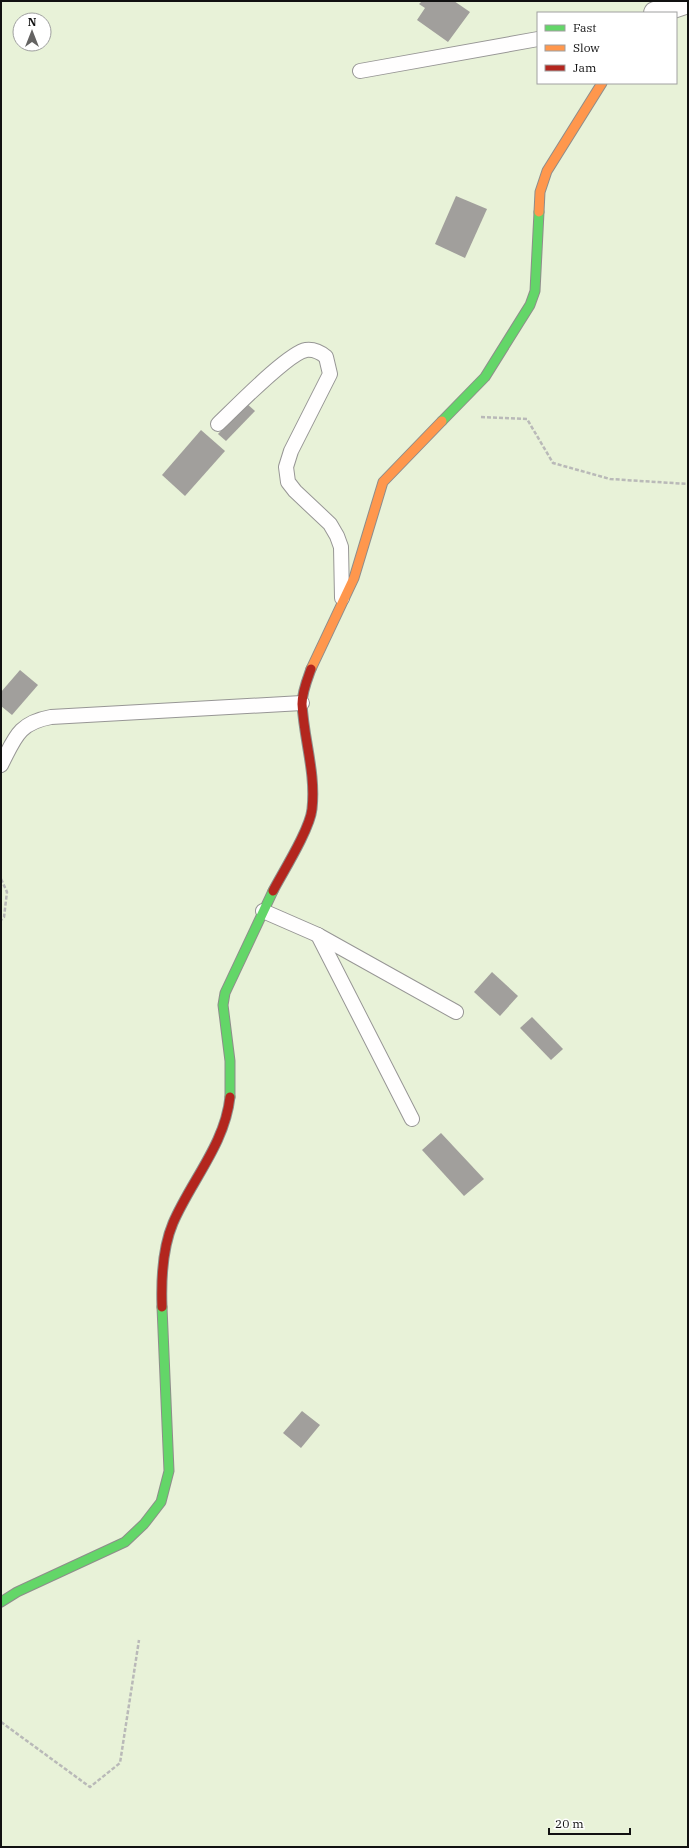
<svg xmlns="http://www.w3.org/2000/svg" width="689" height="1848" viewBox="0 0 689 1848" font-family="'IBM Plex Serif',serif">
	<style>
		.green { fill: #e8f2d8; fill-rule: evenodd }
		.building { fill: #a19f9c }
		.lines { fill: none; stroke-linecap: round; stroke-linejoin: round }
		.lane-casing { stroke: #979695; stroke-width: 16 }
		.street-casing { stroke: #979695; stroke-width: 24 }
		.fast-casing { stroke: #8e8d8b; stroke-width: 11 }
		.slow-casing { stroke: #8e8d8b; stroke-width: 11 }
		.jam-casing { stroke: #8e8d8b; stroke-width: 11 }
		.path { stroke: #b9b9b8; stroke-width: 2.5; stroke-dasharray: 4 2; stroke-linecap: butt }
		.lane { stroke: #fffefe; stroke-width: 14 }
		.street { stroke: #fffefe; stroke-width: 22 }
		.fast { stroke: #63d668; stroke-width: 9 }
		.slow { stroke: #ff974d; stroke-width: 9 }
		.jam { stroke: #b3261e; stroke-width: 9 }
	</style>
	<rect width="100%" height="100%" fill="#fdfbf7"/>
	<!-- green -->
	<path class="green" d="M1 1H688V1847H1ZM538 13H676V83H538ZM20 20H44V44H20Z"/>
	<!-- building -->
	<g class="building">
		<path d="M422 1H454L470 12 448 42 417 20 425 8 419 4Z"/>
		<path d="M456 196 487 209 465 258 435 244Z"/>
		<path d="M246 403 255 411 226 441 218 434Z"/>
		<path d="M201 430 225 451 185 496 162 475Z"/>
		<path d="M20 670 38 685 12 715 1 706V692Z"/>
		<path d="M492 972 518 996 500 1016 474 992Z"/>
		<path d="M532 1017 563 1049 551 1060 520 1028Z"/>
		<path d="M441 1133 484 1179 464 1196 422 1150Z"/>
		<path d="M302 1411 320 1425 301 1448 283 1433Z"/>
	</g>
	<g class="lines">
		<defs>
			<g id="lane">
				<path d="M360 71 538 39"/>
				<path d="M218 424C234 409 288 353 306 350 314 349 320 352 326 357L330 374 291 451 286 467 288 482 295 491 330 524 337 536 341 547 342 598"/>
				<path d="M1 765C15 738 18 723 51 717L302 703"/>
				<path d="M263 911 318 935 456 1012"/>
				<path d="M318 935 412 1119"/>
			</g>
			<path id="street" d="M655 13 688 2"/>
			<g id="fast">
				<path d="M442 421 485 377 530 305 535 291 539 212"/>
				<path d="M230 1097V1061L223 1005 225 993 273 891"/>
				<path d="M1 1602 17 1592 125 1542 144 1524 161 1502 169 1471 162 1307"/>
			</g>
			<g id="slow">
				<path d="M539 212 540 192 547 171 602 83"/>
				<path d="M311 669 354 578 383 482 442 421"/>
			</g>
			<g id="jam">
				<path d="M273 891C283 872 310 829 312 809 316 773 304 740 302 704 302 692 307 680 311 669"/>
				<path d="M162 1307C161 1279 162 1249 173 1223 191 1181 225 1144 230 1097"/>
			</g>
		</defs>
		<!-- lane casing -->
		<use href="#lane" class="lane-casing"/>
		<!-- street casing -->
		<use href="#street" class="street-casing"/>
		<!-- fast casing -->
		<use href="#fast" class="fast-casing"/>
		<!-- slow casing -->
		<use href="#slow" class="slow-casing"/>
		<!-- jam casing -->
		<use href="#jam" class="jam-casing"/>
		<!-- path -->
		<g class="path">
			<path d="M481 417 527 419 553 463 610 479 688 484"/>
			<path d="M1 879 7 892 4 917 1 920"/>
			<path d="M1 1722 90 1787 120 1763 139 1640"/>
		</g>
		<!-- lane -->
		<use href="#lane" class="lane"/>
		<!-- street -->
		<use href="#street" class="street"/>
		<!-- fast -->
		<use href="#fast" class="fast"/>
		<!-- slow -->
		<use href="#slow" class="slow"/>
		<!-- jam -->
		<use href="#jam" class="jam"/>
	</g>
	<!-- border -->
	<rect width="689" height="1848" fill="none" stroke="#111111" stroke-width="4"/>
	<!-- legend -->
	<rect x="537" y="12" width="140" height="72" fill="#ffffff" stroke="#a0a0a0"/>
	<rect x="545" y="25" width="20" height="6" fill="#63d668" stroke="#a0a0a0"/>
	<text x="573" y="32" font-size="12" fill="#111111">Fast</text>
	<rect x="545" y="45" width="20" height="6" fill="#ff974d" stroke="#a0a0a0"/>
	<text x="573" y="52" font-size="12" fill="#111111">Slow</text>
	<rect x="545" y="65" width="20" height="6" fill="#b3261e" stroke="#a0a0a0"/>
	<text x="573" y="72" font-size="12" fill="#111111">Jam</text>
	<!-- north arrow -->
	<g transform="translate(32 32)"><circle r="19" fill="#ffffff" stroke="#a0a0a0"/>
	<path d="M0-3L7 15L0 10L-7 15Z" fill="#646362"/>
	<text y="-6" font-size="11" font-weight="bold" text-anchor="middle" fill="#111111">N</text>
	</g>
	<!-- scale -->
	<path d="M549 1828v6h81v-6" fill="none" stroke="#111111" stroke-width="2"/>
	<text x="555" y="1828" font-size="12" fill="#111111" stroke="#ffffff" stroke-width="3" paint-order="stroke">20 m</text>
</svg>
